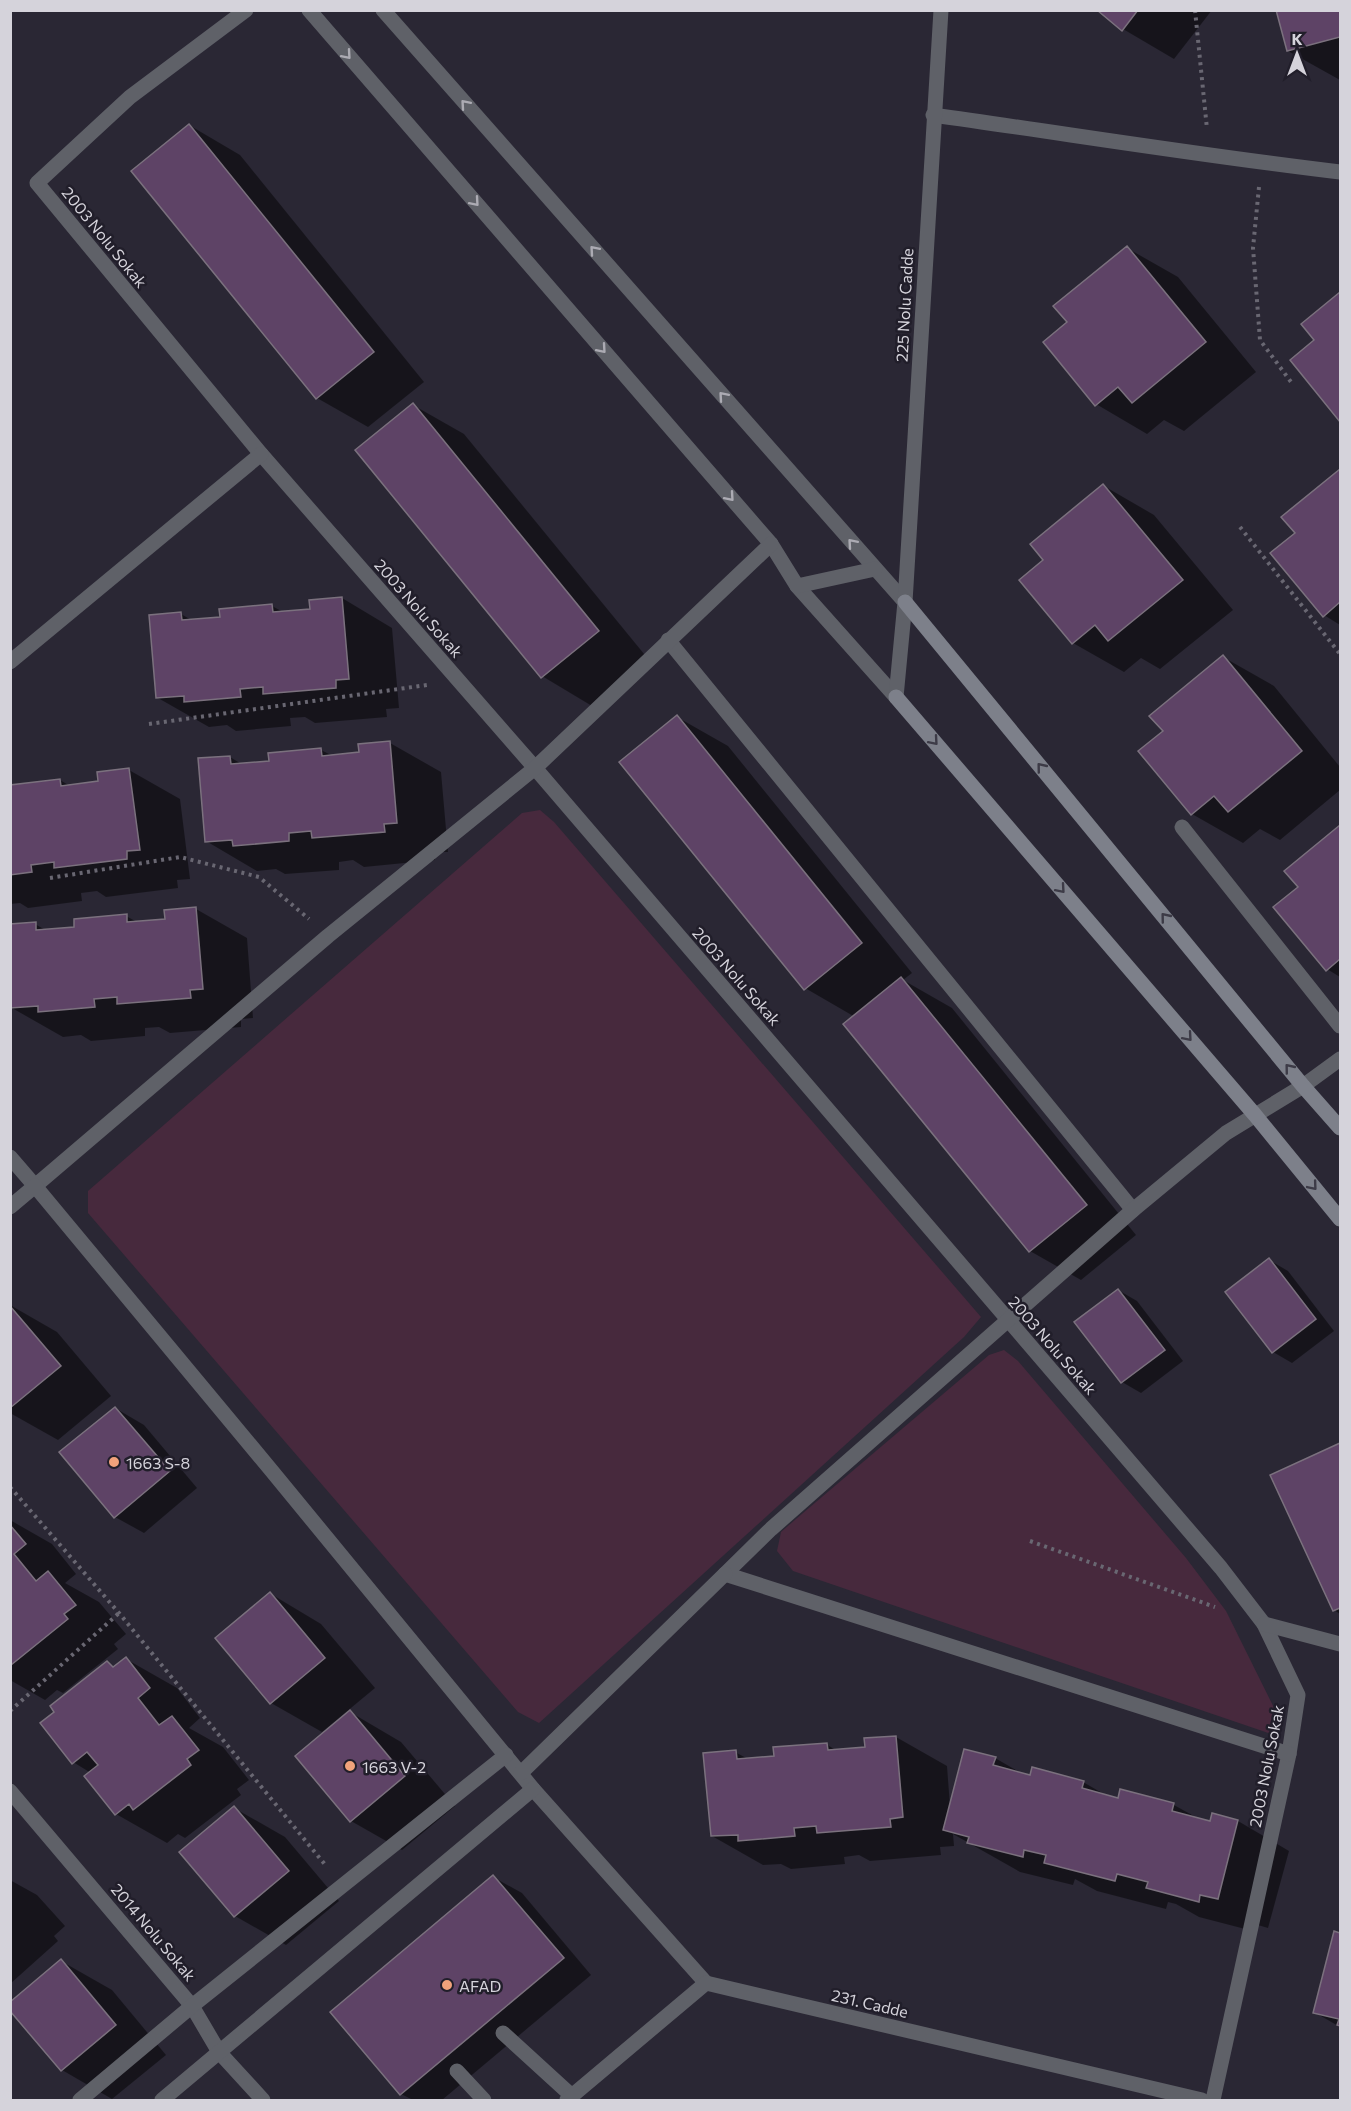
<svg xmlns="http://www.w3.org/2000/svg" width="1351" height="2111" viewBox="0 0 1351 2111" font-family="Commissioner,sans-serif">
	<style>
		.green { fill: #47293d }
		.shadow { fill: #0007 }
		.building { fill: #5e4366; stroke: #7b717e; stroke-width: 1.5 }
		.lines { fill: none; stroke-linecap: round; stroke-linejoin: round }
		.path { stroke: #696772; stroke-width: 4; stroke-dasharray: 3 4.5; stroke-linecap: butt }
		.street { stroke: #5f6168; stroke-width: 15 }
		.secondary { stroke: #7d808a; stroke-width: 15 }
		.oneway { stroke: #acabb3 }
		.oneway2 { stroke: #3d3b47 }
		.poi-dot { fill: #f1a27b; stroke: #211e2a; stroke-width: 2 }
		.labels { text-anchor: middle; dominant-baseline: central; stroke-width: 5; stroke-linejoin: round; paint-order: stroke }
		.street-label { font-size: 16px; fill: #d5d3db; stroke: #211e2a }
		.poi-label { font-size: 16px; fill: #d5d3db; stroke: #211e2a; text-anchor: start }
	</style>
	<rect width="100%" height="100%" fill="#2a2734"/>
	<!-- green -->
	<g class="green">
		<path d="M540 810 554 822 981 1317 964 1337 539 1723 518 1712 88 1213V1191L522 813Z"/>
		<path d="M1004 1350 1018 1361 1186 1558 1226 1611 1279 1718 1274 1735 793 1571 777 1551 781 1532 796 1519 989 1355Z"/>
	</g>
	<!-- shadow -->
	<g class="shadow">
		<path d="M1099 10H1212L1174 59 1123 29Z"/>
		<path d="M1278 10H1340V80L1288 51Z"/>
		<path d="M189 125 240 155 424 382 368 427 317 398Z"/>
		<path d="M1127 248 1178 277 1256 372 1184 431 1164 420 1147 434 1096 404 1069 322Z"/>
		<path d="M1340 294V419L1292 360 1316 340 1303 324Z"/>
		<path d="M413 405 464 434 649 660 592 706 542 676Z"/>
		<path d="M1340 471V625L1324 615 1297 533 1283 517Z"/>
		<path d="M1104 486 1154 515 1233 610 1160 669 1141 658 1124 672 1073 643 1045 560Z"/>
		<path d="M342 598 392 628 399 708 386 709 387 717 315 723 305 717 290 718 291 726 236 731 227 725 209 727 158 698 181 614 193 621 221 619 272 606 283 612 312 610Z"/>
		<path d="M1223 657 1274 686 1340 767V790L1280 840 1260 829 1243 843 1192 814 1165 732Z"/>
		<path d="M677 717 728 746 912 973 903 980 952 1008 1136 1235 1081 1280 1030 1251 855 1017 805 988Z"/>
		<path d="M390 743 441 772 448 852H434L435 860 364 867 353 860 339 862V870L285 874 276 869 257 871 206 841 230 757 243 765 270 762 321 750 333 756 361 754Z"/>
		<path d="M129 770 180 799 190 879 177 880 178 888 106 897 97 891 81 893 82 901 28 908 20 903 10 904V786L60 780 70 786 100 782Z"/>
		<path d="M1340 827V977L1327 969 1300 887 1287 871Z"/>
		<path d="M196 909 247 938 253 1018 241 1019V1027L170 1033 159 1027 145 1028V1036L91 1041 81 1035 63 1037 12 1008 35 924 47 931 76 929 126 916 137 922 166 920Z"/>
		<path d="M1269 1260 1288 1271 1334 1331 1292 1363 1273 1352Z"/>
		<path d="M1118 1290 1137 1301 1183 1361 1141 1393 1122 1382Z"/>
		<path d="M10 1305 57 1332 111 1396 58 1440 10 1413Z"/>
		<path d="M115 1408 144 1425 197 1488 144 1533 115 1517Z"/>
		<path d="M1340 1445V1614L1334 1610 1272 1476Z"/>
		<path d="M10 1520 52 1544 76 1574 65 1583 99 1602 126 1634 114 1644 118 1649 63 1693 57 1690 45 1700 10 1680Z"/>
		<path d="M271 1594 321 1624 375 1688 322 1732 271 1703Z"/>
		<path d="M126 1659 177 1688 200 1718 189 1728 223 1747 249 1780 237 1789 241 1795 185 1838 178 1834 167 1843 116 1814 91 1773 73 1762 108 1663 115 1667Z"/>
		<path d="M350 1712 401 1742 455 1806 402 1850 351 1821Z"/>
		<path d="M896 1737 947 1766 950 1806 995 1758 1023 1774 1083 1782 1109 1797 1119 1800 1121 1791 1174 1805 1201 1820 1211 1823 1213 1814 1238 1821 1289 1851 1268 1928 1251 1923 1249 1930 1199 1917 1176 1904 1168 1902 1166 1909 1097 1891 1075 1879 1073 1885 1020 1872 953 1834 954 1846 940 1847 941 1855 870 1861 859 1855 844 1857 845 1864 791 1869 781 1864 763 1865 712 1836 735 1752 748 1759 776 1757 826 1744 837 1751 866 1749Z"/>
		<path d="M234 1808 285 1837 339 1901 286 1945 235 1916Z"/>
		<path d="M493 1877 522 1893 591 1975 442 2100H413L401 2094 332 2012Z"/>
		<path d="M10 1880 37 1895 65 1926 54 1936 58 1941 10 1984Z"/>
		<path d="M1335 1933 1340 1935V2027L1314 2012Z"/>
		<path d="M61 1961 112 1990 166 2055 112 2099 62 2070Z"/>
	</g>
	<!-- building -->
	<g class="building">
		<path d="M1097 10H1138L1122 31Z"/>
		<path d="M1276 10H1340V37L1287 51Z"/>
		<path d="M189 124 374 352 316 399 131 171Z"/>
		<path d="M1127 246 1206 342 1132 403 1118 387 1095 406 1043 342 1067 322 1053 306Z"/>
		<path d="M1340 292V422L1290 360 1314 340 1301 324Z"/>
		<path d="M413 403 599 631 541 678 355 450Z"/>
		<path d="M1340 469V602L1323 617 1270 553 1295 533 1281 517Z"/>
		<path d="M1103 484 1183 580 1108 641 1095 625 1072 644 1019 580 1043 560 1030 544Z"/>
		<path d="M342 597 349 679 336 680V688L263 694V687L240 689 241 697 184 702V696L156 698 149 615 181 612 182 620 220 617 219 609 272 604 273 612 310 609 309 600Z"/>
		<path d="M1223 655 1302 751 1228 812 1214 796 1191 815 1138 751 1163 731 1149 716Z"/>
		<path d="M677 715 862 943 804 990 619 762Z"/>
		<path d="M390 741 397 823 384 824 385 832 312 838 311 831 289 833V841L233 846 232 840 205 842 198 758 230 756 231 764 269 761 268 753 321 748 322 756 359 752 358 744Z"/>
		<path d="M129 768 140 850 127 851V859L54 868V862L31 865 32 872 10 875V785L60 779 61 786 98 781 97 772Z"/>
		<path d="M1340 825V959L1326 971 1273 907 1298 887 1284 871Z"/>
		<path d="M196 907 203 989 190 990 191 998 117 1004V997L94 999 95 1007 38 1012V1006L10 1008V924L36 922V930L74 927V919L127 914V922L165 919 164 910Z"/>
		<path d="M901 977 1087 1205 1029 1252 843 1024Z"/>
		<path d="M1269 1258 1316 1319 1272 1353 1225 1292Z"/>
		<path d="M1118 1289 1165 1350 1121 1383 1074 1322Z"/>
		<path d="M10 1306 61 1366 10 1408Z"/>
		<path d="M115 1407 170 1471 114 1518 59 1452Z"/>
		<path d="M1340 1443V1608L1333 1611 1270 1475Z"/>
		<path d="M10 1525 26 1544 14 1554 36 1581 48 1571 76 1605 64 1614 68 1619 11 1665Z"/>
		<path d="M270 1592 325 1658 270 1704 215 1638Z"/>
		<path d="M126 1657 150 1688 138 1698 159 1725 172 1716 199 1750 187 1759 191 1765 133 1810 129 1804 115 1815 84 1776 98 1765 87 1752 72 1764 40 1723 54 1712 50 1706 107 1661 113 1667Z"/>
		<path d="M350 1710 405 1776 350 1822 295 1756Z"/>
		<path d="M896 1736 903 1817 890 1819 891 1827 817 1833 816 1826 794 1828 795 1836 738 1841V1835L711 1836 703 1753 736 1750 737 1759 774 1756 773 1747 827 1743 828 1750 865 1747 864 1738Z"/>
		<path d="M964 1749 996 1757 993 1765 1030 1775 1032 1767 1084 1781 1082 1788 1118 1798 1120 1789 1174 1803 1172 1811 1210 1821 1212 1813 1238 1820 1218 1899 1200 1895 1199 1902 1146 1888 1148 1882 1117 1874 1115 1881 1044 1863 1046 1855 1024 1850 1023 1857 967 1843 969 1837 943 1830Z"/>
		<path d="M234 1806 289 1871 234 1917 179 1852Z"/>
		<path d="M493 1875 564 1958 400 2095 330 2012Z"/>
		<path d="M1334 1931 1340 1933V2026L1337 2025 1339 2019 1313 2013Z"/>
		<path d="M61 1959 116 2025 61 2071 10 2011V2002Z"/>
	</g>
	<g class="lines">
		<!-- path -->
		<g class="path">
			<path d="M1195 10 1207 129"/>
			<path d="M1259 187 1253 248 1260 340 1291 382"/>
			<path d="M1240 527 1340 654"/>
			<path d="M149 724 427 685"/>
			<path d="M50 878 180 857 259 877 309 919"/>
			<path d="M10 1487 119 1613 327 1867"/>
			<path d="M1030 1541 1215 1607"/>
			<path d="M10 1711 119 1613"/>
		</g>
		<!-- street -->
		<g class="street">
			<path d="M246 10 130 97 37 183 261 454 535 768 1221 1568 1264 1624 1298 1695 1289 1754 1213 2100"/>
			<path d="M309 10 771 544 797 586 896 697"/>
			<path d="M383 10 905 602"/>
			<path d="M933 115C1069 134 1204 156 1340 172"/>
			<path d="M797 586 875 569"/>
			<path d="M668 640 1133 1210"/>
			<path d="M10 662 261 454"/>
			<path d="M896 697 905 602 941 10"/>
			<path d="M1182 827 1340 1026"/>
			<path d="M10 1157 35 1186 328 936 535 768 771 544"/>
			<path d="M10 1207 35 1186 271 1470 533 1789 706 1983"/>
			<path d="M1264 1624 1340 1644"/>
			<path d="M1289 1754 725 1574 771 1529 1133 1210 1226 1133 1303 1086 1340 1059"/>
			<path d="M521 1773 725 1574"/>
			<path d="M10 1791 192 2006 219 2052 263 2100"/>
			<path d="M503 2033 572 2096"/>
			<path d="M457 2071 484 2100"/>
			<path d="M80 2100 192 2006 506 1755"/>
			<path d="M162 2100 533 1789"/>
			<path d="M567 2100 706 1983 1202 2100"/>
		</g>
		<!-- secondary -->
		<g class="secondary">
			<path d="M905 602 1303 1086 1340 1128"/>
			<path d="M896 697 1255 1115 1340 1219"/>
		</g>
	</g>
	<!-- one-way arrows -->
	<defs><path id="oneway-chevron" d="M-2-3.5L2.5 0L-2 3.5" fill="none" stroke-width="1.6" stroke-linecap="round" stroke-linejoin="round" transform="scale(1.5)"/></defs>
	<g class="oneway">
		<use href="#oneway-chevron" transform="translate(347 55) rotate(49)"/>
		<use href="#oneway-chevron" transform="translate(465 104) rotate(-131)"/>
		<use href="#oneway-chevron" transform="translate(475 202) rotate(49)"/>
		<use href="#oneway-chevron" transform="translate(594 250) rotate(-131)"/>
		<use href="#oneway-chevron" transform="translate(602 349) rotate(49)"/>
		<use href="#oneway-chevron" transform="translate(723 396) rotate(-131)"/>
		<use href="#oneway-chevron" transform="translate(730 497) rotate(49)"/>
		<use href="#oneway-chevron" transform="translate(852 543) rotate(-131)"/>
	</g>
	<g class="oneway2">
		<use href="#oneway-chevron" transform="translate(934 741) rotate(49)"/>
		<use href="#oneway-chevron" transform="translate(1041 767) rotate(-129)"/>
		<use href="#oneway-chevron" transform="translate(1061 889) rotate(49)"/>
		<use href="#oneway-chevron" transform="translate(1165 917) rotate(-129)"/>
		<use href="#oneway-chevron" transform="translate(1188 1037) rotate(49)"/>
		<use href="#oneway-chevron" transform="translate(1289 1068) rotate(-129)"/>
		<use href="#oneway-chevron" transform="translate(1313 1186) rotate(50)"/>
	</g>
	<!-- markers -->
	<g class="poi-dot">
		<circle cx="114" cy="1462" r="6"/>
		<circle cx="350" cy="1766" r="6"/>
		<circle cx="447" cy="1985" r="6"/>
	</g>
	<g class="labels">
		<!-- street labels -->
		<g class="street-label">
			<text transform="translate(105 237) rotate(51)">2003 Nolu Sokak</text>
			<text transform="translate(904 305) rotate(-87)">225 Nolu Cadde</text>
			<text transform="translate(419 608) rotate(49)">2003 Nolu Sokak</text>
			<text transform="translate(737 976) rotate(49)">2003 Nolu Sokak</text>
			<text transform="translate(1053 1345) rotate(49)">2003 Nolu Sokak</text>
			<text transform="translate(1266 1766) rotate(-79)">2003 Nolu Sokak</text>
			<text transform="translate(154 1932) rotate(50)">2014 Nolu Sokak</text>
			<text transform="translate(870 2003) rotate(13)">231. Cadde</text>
		</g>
		<!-- poi labels -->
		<g class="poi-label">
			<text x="126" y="1462">1663 S-8</text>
			<text x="362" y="1766">1663 V-2</text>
			<text x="459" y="1985">AFAD</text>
		</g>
	</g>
	<!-- border -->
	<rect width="1351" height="2111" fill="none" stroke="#d5d3db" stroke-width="24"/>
	<!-- north arrow -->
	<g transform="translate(1297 54)" stroke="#211e2a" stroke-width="4.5" paint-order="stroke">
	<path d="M0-4.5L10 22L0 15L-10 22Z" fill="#d5d3db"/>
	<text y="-9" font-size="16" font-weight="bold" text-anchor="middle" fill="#d5d3db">K</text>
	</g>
</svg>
